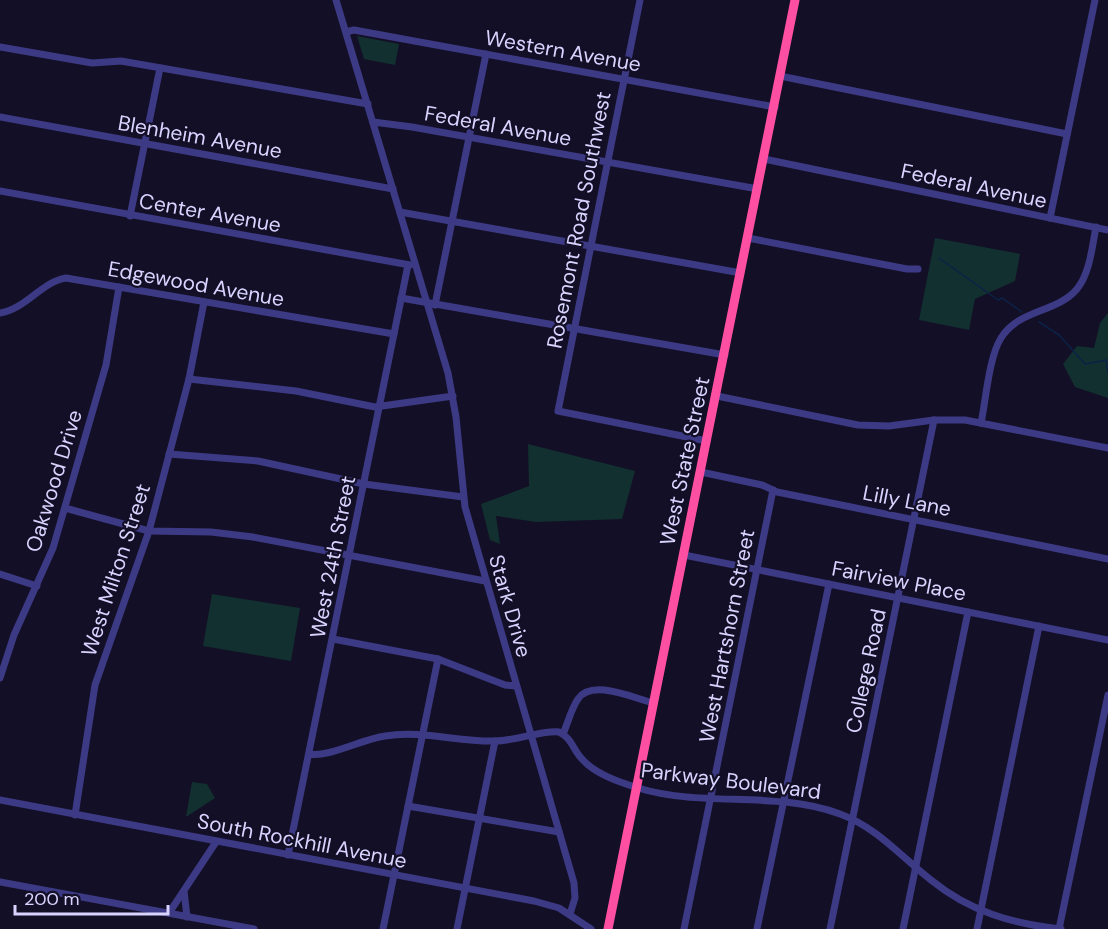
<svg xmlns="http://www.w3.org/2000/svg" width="1108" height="929" viewBox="0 0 1108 929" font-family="'DM Sans',sans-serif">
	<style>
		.green { fill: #12302f }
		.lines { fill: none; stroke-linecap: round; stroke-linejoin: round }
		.stream { stroke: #0c2248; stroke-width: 1.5 }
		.minor { stroke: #3d3a85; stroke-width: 7 }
		.highway { stroke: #ff4fa3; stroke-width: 9 }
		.labels { text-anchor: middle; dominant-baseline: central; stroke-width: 4.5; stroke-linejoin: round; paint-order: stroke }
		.street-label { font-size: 21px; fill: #d9d4ff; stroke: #130f26 }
	</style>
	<rect width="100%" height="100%" fill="#130f26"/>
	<!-- green -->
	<g class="green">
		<path d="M357 36 399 44 395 65 364 59Z"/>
		<path d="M935 238 1020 254 1015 281 975 299 969 330 919 320Z"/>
		<path d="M1108 313V398L1075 387 1063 364 1077 346 1094 348 1100 323Z"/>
		<path d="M528 444 635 471 622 519 536 522 496 516 500 544 490 540 481 504 529 486Z"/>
		<path d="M212 594 300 608 291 661 203 646Z"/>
		<path d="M192 782 207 784 215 798 186 817Z"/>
	</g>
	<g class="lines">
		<!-- stream -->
		<g class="stream">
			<path d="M939 258 998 300 1002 298 1022 312"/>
			<path d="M1039 322 1059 335 1085 364 1106 360 1108 372"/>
		</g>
		<!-- minor -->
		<g class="minor">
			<path d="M336 0 448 373 456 417 465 507 574 883 575 898 570 914"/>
			<path d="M640 0 558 411 707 441"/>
			<path d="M346 32 354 30 775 107"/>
			<path d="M0 47 92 63 121 61 368 104"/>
			<path d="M780 76 1067 134"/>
			<path d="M0 117 393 189"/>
			<path d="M373 122 412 127 758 189"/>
			<path d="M764 159 1108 230"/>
			<path d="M0 191 410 265"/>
			<path d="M400 212 741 273"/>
			<path d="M130 216 160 68"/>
			<path d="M1050 218 1095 0"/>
			<path d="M748 238 907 269H918"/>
			<path d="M401 298 725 355"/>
			<path d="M435 305 486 54"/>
			<path d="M0 313C26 309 41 282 66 278L394 334"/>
			<path d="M189 379 296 391 375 407 453 396"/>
			<path d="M717 396 858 425 889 426 934 420H965L1108 448"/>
			<path d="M981 423C986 399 989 357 1001 338 1019 309 1057 313 1077 289 1090 273 1092 247 1096 227"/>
			<path d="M169 454 258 461 364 484 463 497"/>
			<path d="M701 472 762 485 777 492 1108 559"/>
			<path d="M65 508 149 531 211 532 253 537 485 581"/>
			<path d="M684 555 1108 640"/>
			<path d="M0 574 37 586"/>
			<path d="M333 639 438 659 505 685 516 686"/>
			<path d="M0 678 14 635 53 548 106 365 119 287"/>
			<path d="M563 734C568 723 571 709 578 699 592 678 635 699 654 703"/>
			<path d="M309 754C328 758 362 739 385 736 422 730 458 742 495 741 515 741 543 730 559 732 572 738 573 750 582 759 595 774 619 782 638 788 704 808 775 790 840 814 878 828 900 856 931 880 969 911 1012 924 1061 929"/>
			<path d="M0 800 534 901 559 908 591 929"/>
			<path d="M408 806 559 832"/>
			<path d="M75 815 95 685 149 531 189 379 204 302"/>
			<path d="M288 855 408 265"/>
			<path d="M0 882 254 929"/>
			<path d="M184 891 187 917"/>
			<path d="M169 913 216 842"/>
			<path d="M383 929 438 659"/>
			<path d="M457 929 495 741"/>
			<path d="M684 929 773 490"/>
			<path d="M757 929 829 584"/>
			<path d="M830 929 934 420"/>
			<path d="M903 929 968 612"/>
			<path d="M977 929 1039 626"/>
			<path d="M1059 929 1108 695"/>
		</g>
		<!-- highway -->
		<path class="highway" d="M608 929 795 0"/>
	</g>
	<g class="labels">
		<!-- street labels -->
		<g class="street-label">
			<text transform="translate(563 51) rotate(10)">Western Avenue</text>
			<text transform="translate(498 126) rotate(10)">Federal Avenue</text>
			<text transform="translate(200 137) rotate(10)">Blenheim Avenue</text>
			<text transform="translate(974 186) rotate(12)">Federal Avenue</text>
			<text transform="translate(210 213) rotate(10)">Center Avenue</text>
			<text transform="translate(579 220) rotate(-79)">Rosemont Road Southwest</text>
			<text transform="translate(196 284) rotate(10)">Edgewood Avenue</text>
			<text transform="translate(685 461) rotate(-78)">West State Street</text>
			<text transform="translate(54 481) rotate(-73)">Oakwood Drive</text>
			<text transform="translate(907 501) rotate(11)">Lilly Lane</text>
			<text transform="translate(333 557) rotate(-79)">West 24th Street</text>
			<text transform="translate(116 570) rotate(-72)">West Milton Street</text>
			<text transform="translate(899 581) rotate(11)">Fairview Place</text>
			<text transform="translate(510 606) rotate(74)">Stark Drive</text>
			<text transform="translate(727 636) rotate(-79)">West Hartshorn Street</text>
			<text transform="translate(866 671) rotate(-78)">College Road</text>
			<text transform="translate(731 781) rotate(7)">Parkway Boulevard</text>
			<text transform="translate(302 841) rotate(11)">South Rockhill Avenue</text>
		</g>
	</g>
	<!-- scale -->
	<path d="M15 905v9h153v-9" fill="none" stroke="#d9d4ff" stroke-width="3"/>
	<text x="24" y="905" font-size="18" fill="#d9d4ff" stroke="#130f26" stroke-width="4.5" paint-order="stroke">200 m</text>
</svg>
